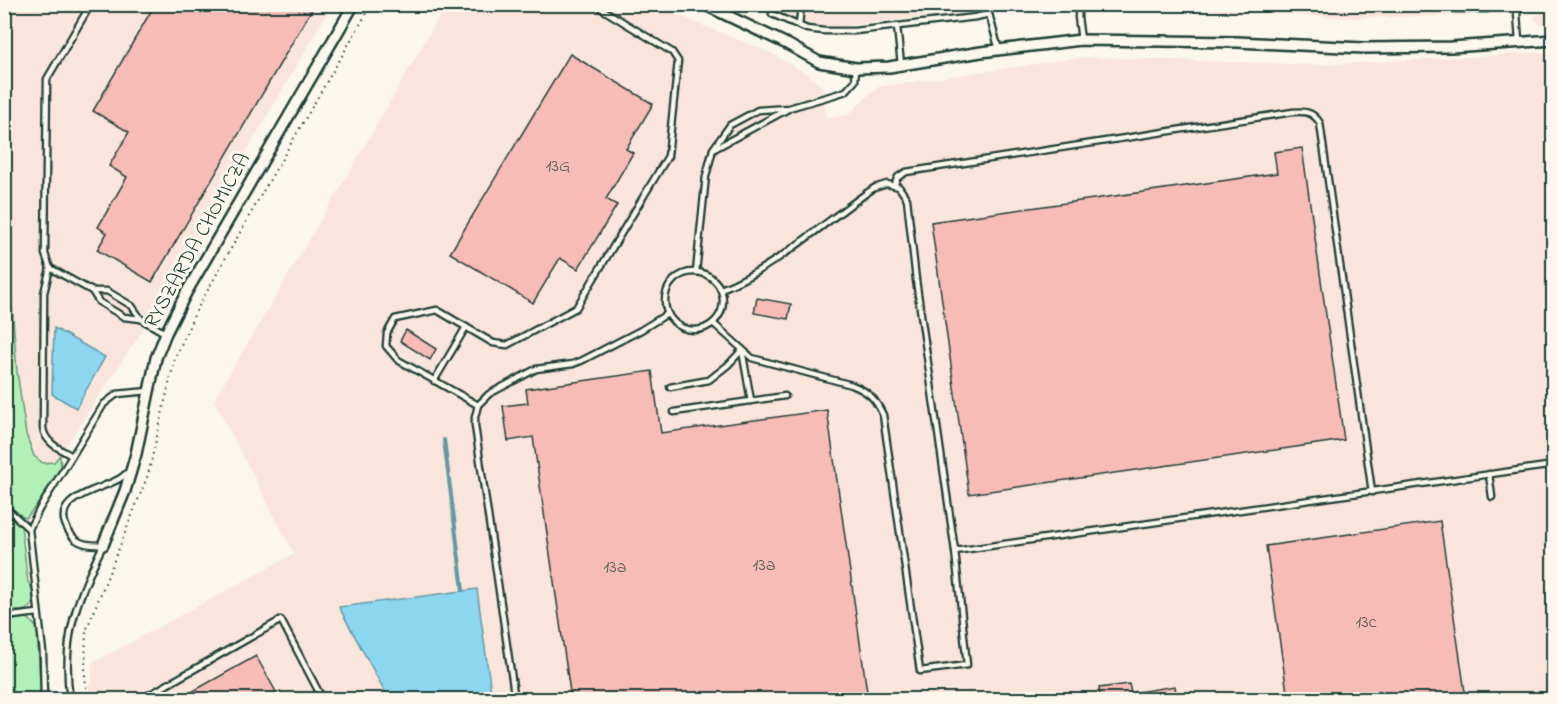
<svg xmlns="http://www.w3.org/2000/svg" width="1558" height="704" viewBox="0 0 1558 704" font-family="'Indie Flower',sans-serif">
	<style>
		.built { fill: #fae5dc }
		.green { fill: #b1f0b7; stroke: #689676; stroke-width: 1.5 }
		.water { fill: #8dd6ef; stroke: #6199a4; stroke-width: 1.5 }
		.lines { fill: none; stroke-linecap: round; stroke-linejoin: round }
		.stream { stroke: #6199a4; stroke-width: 4 }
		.building { fill: #f8bcb7; stroke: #1f3d34; stroke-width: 1.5 }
		.lane-casing { stroke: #1f3d34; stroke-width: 9 }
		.street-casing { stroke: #1f3d34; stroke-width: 14 }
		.path { stroke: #1f3d34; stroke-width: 2; stroke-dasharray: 1.5 4.5; stroke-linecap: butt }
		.lane { stroke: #fbf7ec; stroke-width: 4.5 }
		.street { stroke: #fbf7ec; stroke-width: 9 }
		.labels { text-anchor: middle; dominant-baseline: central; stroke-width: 6; stroke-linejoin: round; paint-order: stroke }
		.number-label { font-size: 18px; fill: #555d55 }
		.street-label { font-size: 21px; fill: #1f3d34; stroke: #fbf7ec }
	</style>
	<rect width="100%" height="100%" fill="#fbf7ec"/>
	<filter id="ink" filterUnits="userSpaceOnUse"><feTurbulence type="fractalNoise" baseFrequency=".0167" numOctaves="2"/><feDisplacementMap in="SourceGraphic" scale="12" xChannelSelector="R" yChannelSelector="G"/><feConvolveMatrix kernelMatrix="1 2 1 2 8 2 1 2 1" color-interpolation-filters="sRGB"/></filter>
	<g filter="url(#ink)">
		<!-- built -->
		<g class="built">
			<path d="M1179 4 1540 5 1534 13 1353 18 1176 8Z"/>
			<path d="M1545 4 1553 5V23L1539 24 1535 18Z"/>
			<path d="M4 5H332L137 339 60 455 54 462 43 464 34 456 26 434 17 371 4 209Z"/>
			<path d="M446 5H653L773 54 809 75 823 88 827 118 848 115 877 87 1084 57 1322 65 1553 52V699L95 700 90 694 88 685 92 681V663L294 554 214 400 353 166Z"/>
			<path d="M764 5H968L927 17 835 27 810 25Z"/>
			<path d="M1016 5H1102L1098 11 1055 9 1038 10Z"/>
		</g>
		<!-- green -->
		<g class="green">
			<path d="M5 209 17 371 26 434 34 456 43 463 54 462 60 455 61 467 40 501 26 518 21 516 5 501Z"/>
			<path d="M4 509 21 525 28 582C32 586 32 589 33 596 35 613 17 613 5 608Z"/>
			<path d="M24 617 29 619 37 628 41 699H5V623Z"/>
		</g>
		<!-- water -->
		<g class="water">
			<path d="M1445 5V4L1493 5 1488 13H1454L1448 11Z"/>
			<path d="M54 328 105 357 76 408 52 394Z"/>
			<path d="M477 589 492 699H389L339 607Z"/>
		</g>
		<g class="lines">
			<!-- stream -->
			<path class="stream" d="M444 440 463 590"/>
		</g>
		<!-- building -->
		<g class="building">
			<path d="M155 4H315L152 282 97 250 107 233 98 227 127 177 109 166 129 132 93 111Z"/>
			<path d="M570 54 653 104 626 149 633 153 606 199 617 205 578 269 560 258 533 303 450 253Z"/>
			<path d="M1302 148 1344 440 969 494 931 222 1277 173 1274 152Z"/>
			<path d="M757 298 791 304 788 319 754 313Z"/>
			<path d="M406 330 436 349 430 360 400 341Z"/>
			<path d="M652 371 661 433 827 410 868 699H571L533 437 508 441 503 406 528 403 526 389Z"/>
			<path d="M1440 521 1466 699H1288L1266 546Z"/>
			<path d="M256 656 280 699H179Z"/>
			<path d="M1129 684 1131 693 1175 686 1177 699H1100L1099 688Z"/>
		</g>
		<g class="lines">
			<defs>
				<g id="lane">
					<path d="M91 4 47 79 45 254 50 268 92 291 99 302 124 317 141 319"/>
					<path d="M982 4 989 14 999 50"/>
					<path d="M1079 4 1078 17 1081 40"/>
					<path d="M602 9 672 52 678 61 668 156 576 308 507 345 493 343 437 310 395 319 387 333 386 346 398 360 478 405 489 394 536 369 573 364 583 360 641 330 667 314"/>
					<path d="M772 14 807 29 824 31H855L976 17 989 14"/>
					<path d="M799 26 801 4"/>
					<path d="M897 26 901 65"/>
					<path d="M1519 42 1517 13 1524 4"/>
					<path d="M716 148 788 109"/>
					<path d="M894 185 898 177 906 172 1293 112C1306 111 1313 112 1320 123L1372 492"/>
					<path d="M50 268 44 293 43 428C45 443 60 449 72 456"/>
					<path d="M696 272 706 176 713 149 730 125 758 110 789 108 837 94 846 91 855 81 856 68"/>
					<circle cx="694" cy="301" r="29"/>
					<path d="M92 291H107L132 306 141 319 165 333"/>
					<path d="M713 323 752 358 852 385C869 392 875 398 883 415L920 671 967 665 955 551 916 280 907 199 899 187 887 184 874 188C824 222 777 267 721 289"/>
					<path d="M742 350 751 401"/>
					<path d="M434 381 466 327"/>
					<path d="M670 387 709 380 728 365 742 350"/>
					<path d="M478 405 475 417V426L515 700"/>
					<path d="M674 412 785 396"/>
					<path d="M1489 474 1492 497"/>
					<path d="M4 506 29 529"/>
					<path d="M955 551 1554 465"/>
					<path d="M4 617 38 613"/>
					<path d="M44 700 43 652 29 529 40 508 104 404 117 394 149 391"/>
					<path d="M70 700C61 636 77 600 103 545 90 545 77 545 70 533 46 498 98 491 119 479 123 477 126 473 130 471"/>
					<path d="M140 700 281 620 323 700"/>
				</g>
				<g id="street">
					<path d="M703 4 787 44 819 62 856 68 889 67 981 52 1081 40 1237 42 1364 48 1451 47 1554 40"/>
					<path d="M103 545 125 491 136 454 156 358 166 333 186 293 354 4"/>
				</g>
			</defs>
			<!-- lane casing -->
			<use href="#lane" class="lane-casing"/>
			<!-- street casing -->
			<use href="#street" class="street-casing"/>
			<!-- path -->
			<path class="path" d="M87 700 85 675 86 631 148 475 175 358 196 311 265 188 372 4"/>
			<!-- lane -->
			<use href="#lane" class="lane"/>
			<!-- street -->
			<use href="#street" class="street"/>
		</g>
	</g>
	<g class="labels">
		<!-- number labels -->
		<g class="number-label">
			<text x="558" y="167">13G</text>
			<text x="764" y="566">13a</text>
			<text x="615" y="568">13a</text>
			<text x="1366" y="623">13c</text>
		</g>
		<!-- street labels -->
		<g class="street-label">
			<text transform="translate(198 241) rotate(-61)">RYSZARDA CHOMICZA</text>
		</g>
	</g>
	<!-- margin -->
	<rect width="1558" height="704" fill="none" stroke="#fbf7ec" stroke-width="24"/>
	<rect x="12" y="12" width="1534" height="680" fill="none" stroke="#1f3d34" stroke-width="2" filter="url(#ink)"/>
</svg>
